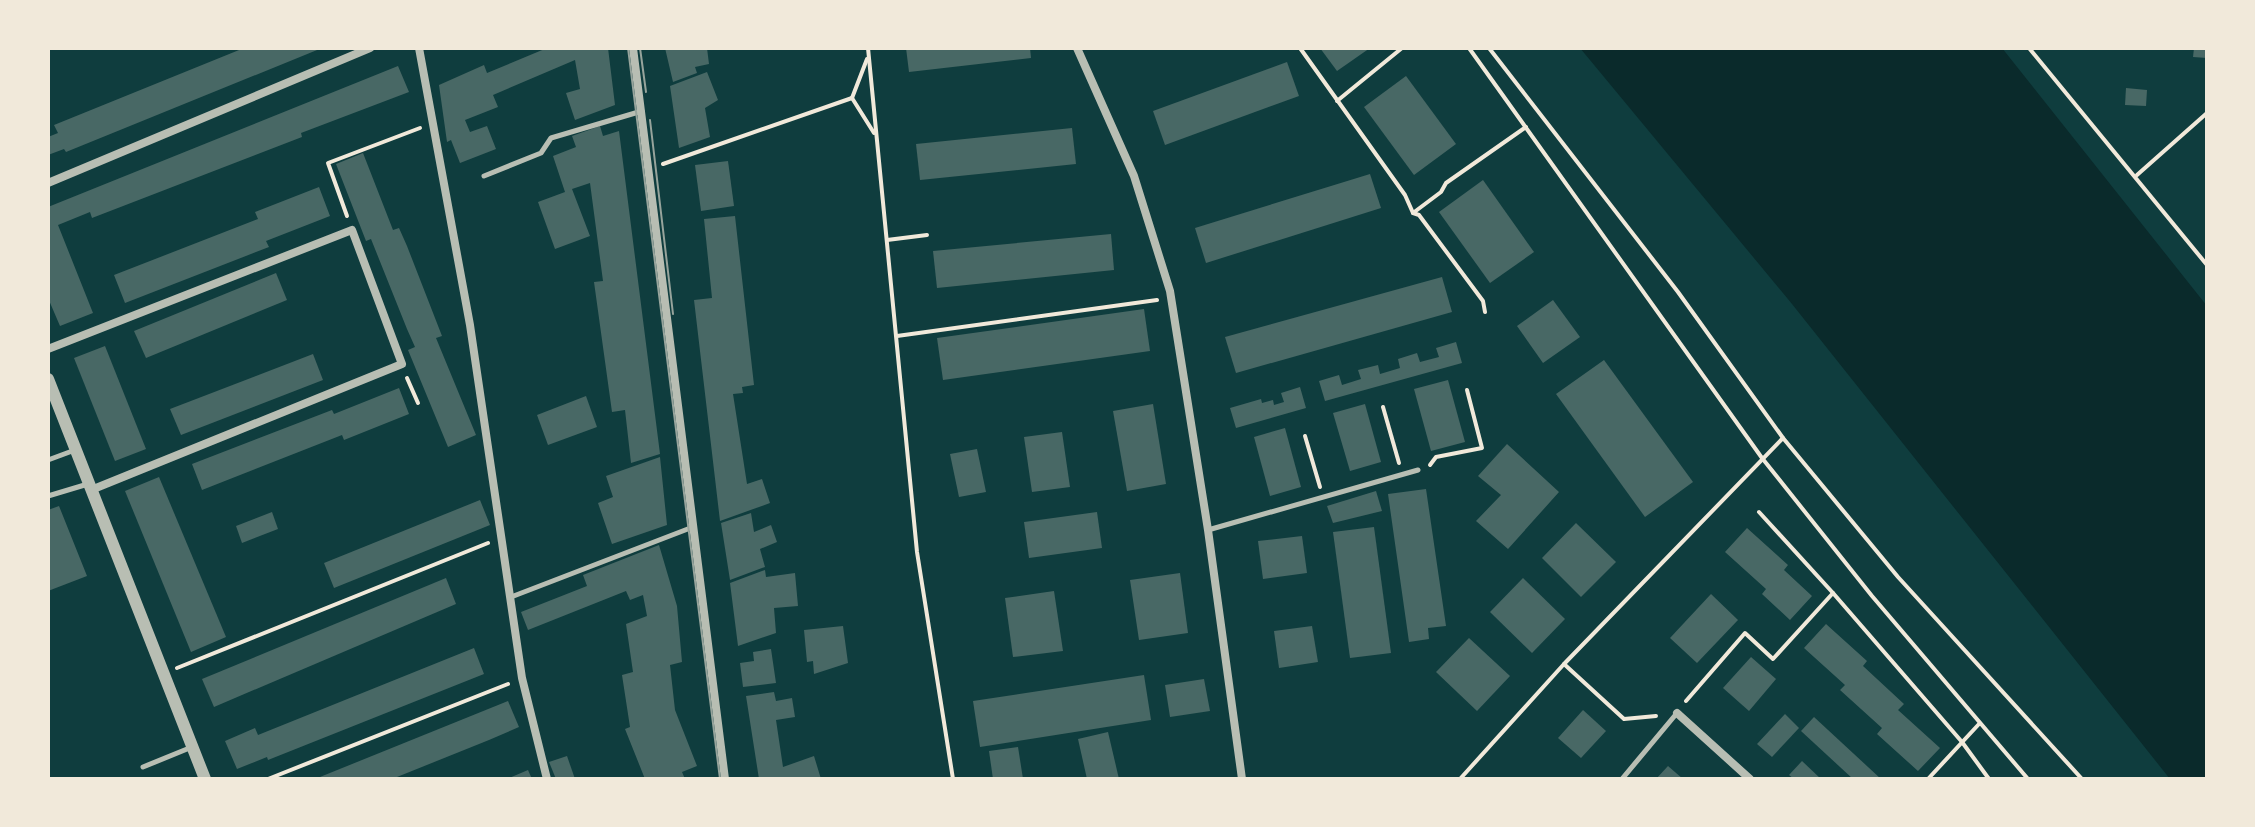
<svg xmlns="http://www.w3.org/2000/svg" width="2255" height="827" viewBox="0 0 2255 827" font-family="'Exo 2',sans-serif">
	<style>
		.water { fill: #0a2a2b }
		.building { fill: #486865 }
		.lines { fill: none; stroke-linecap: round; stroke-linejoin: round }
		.path { stroke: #f1e9da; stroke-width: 4 }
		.service { stroke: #b8beb3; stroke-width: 5 }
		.minor { stroke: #b8beb3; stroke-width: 8 }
		.tertiary { stroke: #b8beb3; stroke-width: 12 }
		.tram { stroke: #97a49c; stroke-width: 2 }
	</style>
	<rect width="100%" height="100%" fill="#0f3d3e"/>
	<!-- water -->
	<path class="water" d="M1580 48H2002L2207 306V779H2170L1792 304Z"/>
	<!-- building -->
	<g class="building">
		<path d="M244 48H322L66 152 64 149 48 155V137L58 133 54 125Z"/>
		<path d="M547 48H608L615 105 575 120 566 93 580 89 575 60 493 95 498 107 465 120 470 132 487 126 496 149 460 163 451 140 447 142 439 85 484 65 487 73Z"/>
		<path d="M665 48H707L709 64 695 67 697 73 673 82Z"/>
		<path d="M906 48H1030L1031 58 909 72Z"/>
		<path d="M1320 48H1370L1337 71Z"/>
		<path d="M2194 48H2207V58L2193 57Z"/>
		<path d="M1287 62 1299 96 1165 145 1153 111Z"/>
		<path d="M398 66 409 92 301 133 302 137 92 218 90 212 58 225 93 313 60 326 48 298V207Z"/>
		<path d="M707 72 718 100 705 108 710 137 679 148 670 86Z"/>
		<path d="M1406 76 1456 144 1414 175 1364 107Z"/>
		<path d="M2126 88 2147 90 2146 106 2125 105Z"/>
		<path d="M600 126 603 136 619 131 660 454 631 463 625 410 612 412 594 282 603 281 590 183 572 189 590 236 555 249 538 202 565 192 553 156 576 147 572 136Z"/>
		<path d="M1072 128 1076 164 920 180 916 144Z"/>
		<path d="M363 153 393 230 399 228 407 246 442 336 436 338 476 435 448 447 408 350 415 347 407 329 371 239 366 241 336 164Z"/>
		<path d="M728 161 734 206 701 211 695 165Z"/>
		<path d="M1370 174 1381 208 1206 263 1195 228Z"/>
		<path d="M1483 180 1534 252 1490 283 1439 212Z"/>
		<path d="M319 187 330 216 266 241 269 247 125 303 114 275 258 219 255 212Z"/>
		<path d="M735 216 754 385 742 387 743 393 733 394 747 484 762 479 770 503 720 521 694 300 712 298 704 219Z"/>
		<path d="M1111 234 1114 270 937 288 933 251Z"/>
		<path d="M276 273 287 300 146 358 134 331Z"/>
		<path d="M1442 277 1452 312 1236 373 1225 337Z"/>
		<path d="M1553 300 1580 337 1543 363 1517 326Z"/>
		<path d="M1144 309 1150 351 943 380 937 338Z"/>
		<path d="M1456 342 1462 363 1325 401 1319 381 1339 375 1342 385 1361 379 1358 370 1378 365 1380 374 1400 368 1398 359 1417 353 1420 362 1439 357 1436 348Z"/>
		<path d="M105 346 146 449 115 461 74 358Z"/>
		<path d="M313 354 323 380 181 435 170 409Z"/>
		<path d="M1604 360 1693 482 1645 517 1556 394Z"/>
		<path d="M1448 380 1465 442 1431 451 1414 389Z"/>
		<path d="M1300 387 1306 408 1236 428 1230 408 1261 399 1262 403 1273 400 1274 405 1284 402 1281 393Z"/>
		<path d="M399 388 409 414 344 440 342 435 202 490 192 464 332 410 334 414Z"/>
		<path d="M586 396 597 427 548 445 537 415Z"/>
		<path d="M1153 404 1166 484 1127 491 1113 411Z"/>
		<path d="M1365 404 1381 462 1350 471 1333 413Z"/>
		<path d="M1285 428 1301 487 1270 496 1254 437Z"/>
		<path d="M1062 432 1070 487 1032 492 1024 437Z"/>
		<path d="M1507 444 1559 492 1508 549 1476 521 1501 495 1478 476Z"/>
		<path d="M977 449 986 492 959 497 950 454Z"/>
		<path d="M660 457 667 525 612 544 598 503 613 497 606 476Z"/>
		<path d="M159 477 226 637 191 652 125 491Z"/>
		<path d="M1426 489 1446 626 1428 628 1429 639 1409 642 1388 494Z"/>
		<path d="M1376 491 1382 511 1333 523 1327 506Z"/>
		<path d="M480 500 490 525 334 588 324 563Z"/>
		<path d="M59 506 87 576 48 591V510Z"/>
		<path d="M272 512 278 529 242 543 236 526Z"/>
		<path d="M1097 512 1102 548 1029 558 1024 522Z"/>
		<path d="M751 513 754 532 771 525 777 542 760 549 765 567 730 580 721 523Z"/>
		<path d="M1576 523 1616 562 1581 597 1542 558Z"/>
		<path d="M1374 527 1391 653 1350 658 1333 532Z"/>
		<path d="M1747 528 1788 565 1784 570 1812 596 1790 620 1762 594 1766 589 1725 552Z"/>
		<path d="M1302 536 1307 573 1263 579 1258 541Z"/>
		<path d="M659 545 677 606 682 662 670 665 675 710 697 766 682 772 685 779H645L625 729 630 727 622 675 633 672 626 624 647 616 643 595 630 600 626 591 528 630 521 612 587 586 583 575Z"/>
		<path d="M765 570 766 577 795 573 798 606 774 608 776 633 738 646 730 583Z"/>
		<path d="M1180 573 1188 633 1139 640 1130 580Z"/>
		<path d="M446 578 456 604 214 707 202 679Z"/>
		<path d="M1523 578 1565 619 1532 653 1490 612Z"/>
		<path d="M1054 591 1063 651 1013 657 1005 598Z"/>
		<path d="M1711 594 1738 620 1697 663 1670 638Z"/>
		<path d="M1826 624 1867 661 1863 666 1904 704 1898 710 1940 748 1918 771 1877 734 1882 728 1840 690 1845 685 1804 648Z"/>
		<path d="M843 626 848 663 814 674 813 661 807 662 804 630Z"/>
		<path d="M1312 626 1318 662 1279 668 1274 631Z"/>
		<path d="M1469 638 1510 676 1477 711 1436 672Z"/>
		<path d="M474 648 484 674 268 760 267 757 237 769 225 741 255 728 258 735Z"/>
		<path d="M771 649 776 683 743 687 740 663 754 661 753 652Z"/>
		<path d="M1751 657 1776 679 1749 711 1723 688Z"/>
		<path d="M1144 675 1151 720 980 747 973 701Z"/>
		<path d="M1204 679 1210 711 1170 717 1165 685Z"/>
		<path d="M774 692 776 701 792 698 795 717 776 720 783 767 814 756 821 779H759L746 696Z"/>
		<path d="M508 701 519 727 489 740 392 779H315Z"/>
		<path d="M1583 710 1606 731 1581 758 1558 738Z"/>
		<path d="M1785 714 1799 728 1772 757 1757 744Z"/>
		<path d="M1814 717 1881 779H1853L1801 731Z"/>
		<path d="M1108 732 1119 779H1087L1078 739Z"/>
		<path d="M1018 747 1023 779H993L989 751Z"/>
		<path d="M567 756 575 779H556L549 762Z"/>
		<path d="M1802 761 1821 779H1794L1789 775Z"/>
		<path d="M1668 766 1683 779H1656Z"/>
		<path d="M528 770 532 779H507Z"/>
	</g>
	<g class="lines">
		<!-- path -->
		<g class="path">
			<path d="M868 48 917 552 953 779"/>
			<path d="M1300 48 1405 195 1413 213 1419 215 1483 301 1485 312"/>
			<path d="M1469 48 1762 458 1872 596 2028 779"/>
			<path d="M1489 48 1678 292 1783 438 1898 577 2082 779"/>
			<path d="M2029 48 2207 265"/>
			<path d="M852 98 874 133"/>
			<path d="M852 98 867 59"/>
			<path d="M1337 101 1402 48"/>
			<path d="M663 164 852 98"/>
			<path d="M2137 175 2207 113"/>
			<path d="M1413 213 1441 192 1446 183 1526 127"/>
			<path d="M347 216 328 163 420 128"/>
			<path d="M887 240 927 235"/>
			<path d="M897 336 1157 300"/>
			<path d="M407 378 418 403"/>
			<path d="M1383 407 1399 463"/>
			<path d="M1305 436 1320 487"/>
			<path d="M1430 465 1436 457 1482 448 1467 390"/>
			<path d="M1759 512 1833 593"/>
			<path d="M1564 664 1624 719 1656 716"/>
			<path d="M177 668 488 543"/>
			<path d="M1686 701 1745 633 1773 659 1833 593 1962 742 1989 779"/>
			<path d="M268 779 508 684"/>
			<path d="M1460 779 1564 664 1783 438"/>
			<path d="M1928 779 1979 724"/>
		</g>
		<!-- service -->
		<g class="service">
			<path d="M484 176 541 153 551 138 642 111"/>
			<path d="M48 460 75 450"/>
			<path d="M48 496 88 484"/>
			<path d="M1208 530 1418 470"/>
			<path d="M511 597 693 527"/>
			<path d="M143 767 192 747"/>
			<path d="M1622 779 1677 713"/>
		</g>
		<!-- minor -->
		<g class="minor">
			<path d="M419 48 470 325 522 678 547 779"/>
			<path d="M633 48 725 779"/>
			<path d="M1077 48 1134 176 1170 291 1208 530 1242 779"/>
			<path d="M48 183 370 48"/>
			<path d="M48 349 352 230 402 364 91 490"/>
			<path d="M1677 713 1750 779"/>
		</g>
		<!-- tertiary -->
		<path class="tertiary" d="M48 379 205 779"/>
		<!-- tram -->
		<g class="tram">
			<path d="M628 48 720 779"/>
			<path d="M640 48 646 92"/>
			<path d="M650 120 673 314"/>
		</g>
	</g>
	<!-- border -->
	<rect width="2255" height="827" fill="none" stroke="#f1e9da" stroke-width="100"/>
</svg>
